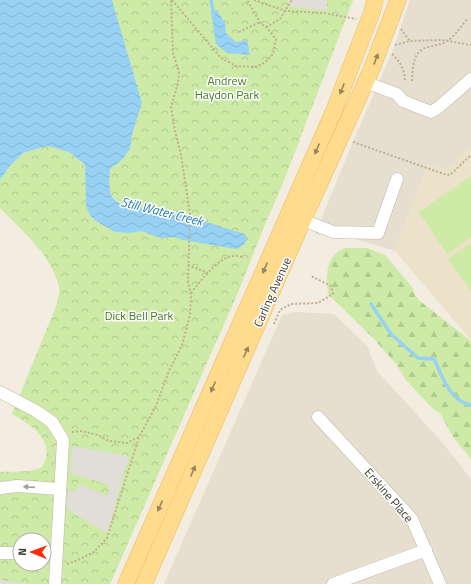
<svg xmlns="http://www.w3.org/2000/svg" width="471" height="584" viewBox="0 0 471 584" font-family="'Titillium Web',sans-serif">
	<style>
		.residential { fill: #e6decf }
		.education { fill: #ece2c9 }
		.forest { fill: url(#forest-firs) }
		.park { fill: url(#park-crowns); fill-rule: evenodd }
		.pitch { fill: #cdeaa6 }
		.parking { fill: #e1deda }
		.water { fill: url(#water-waves) }
		.lines { fill: none; stroke-linecap: round; stroke-linejoin: round }
		.stream { stroke: #97d1f4; stroke-width: 3.5 }
		.minor-casing { stroke: #c0b7a6; stroke-width: 13 }
		.major-casing { stroke: #ebba56; stroke-width: 17 }
		.path { stroke: #c0af93; stroke-width: 2; stroke-dasharray: 2 2; stroke-linecap: butt }
		.minor { stroke: #fff; stroke-width: 12 }
		.major { stroke: #ffdc8d; stroke-width: 16 }
		.oneway { fill: #98845b }
		.oneway2 { fill: #a19e98 }
		.labels { text-anchor: middle; dominant-baseline: central; stroke-width: 3; stroke-linejoin: round; paint-order: stroke }
		.park-label { font-size: 12px; fill: #457822; stroke: #fff }
		.street-label { font-size: 12px; fill: #433c32; stroke: #fff }
		.water-label { font-size: 13px; font-style: italic; fill: #257cb5; stroke: #fff }
	</style>
	<defs>
		<pattern id="forest-firs" width="22" height="20" patternUnits="userSpaceOnUse"><rect width="22" height="20" fill="#cdeaa6"/><path d="M5 1l3.5 6h-7zM16 11l3.5 6h-7z" fill="#b1ca8f"/></pattern>
		<pattern id="park-crowns" width="20" height="18" patternUnits="userSpaceOnUse"><rect width="20" height="18" fill="#cdeaa6"/><path d="M2 6a3 3 0 1 1 6 0M12 15a3 3 0 1 1 6 0" fill="none" stroke="#b1ca8f"/></pattern>
		<pattern id="water-waves" width="16" height="10" patternUnits="userSpaceOnUse"><rect width="16" height="10" fill="#97d1f4"/><path d="M0 5q4-4 8 0t8 0" fill="none" stroke="#83b4d2"/></pattern>
	</defs>
	<rect width="100%" height="100%" fill="#f2ece1"/>
	<!-- residential -->
	<g class="residential">
		<path d="M410 0H471V147L446 170 428 165 395 251 352 238 315 234 355 137 393 50Z"/>
		<path d="M295 312 334 314 367 346 377 371 441 441 471 479V584H164L282 315Z"/>
	</g>
	<!-- education -->
	<path class="education" d="M471 147V339H470L395 251 428 165 446 170Z"/>
	<!-- forest -->
	<path class="forest" d="M345 248H367L385 255 412 287 415 295 420 301 471 341V459L453 437 440 413 433 409 406 380 396 364 375 340 328 294C326 275 325 256 345 248Z"/>
	<!-- park -->
	<path class="park" d="M112 0H353L283 183 266 222 239 290 110 584H0V472C12 471 26 473 38 469 43 467 45 463 46 458 51 436 27 423 12 414L57 304C58 298 60 291 59 286 50 253 22 231 0 208V180L9 167 23 153 47 146 69 152 85 166 86 206 115 232 128 233 154 208C139 208 112 207 109 188 108 182 110 175 110 169L122 160 130 149 132 135 142 103ZM20 540H44V564H20Z"/>
	<!-- pitch -->
	<g class="pitch">
		<path d="M471 176V237L447 254 419 212Z"/>
		<path d="M471 243V291L448 259Z"/>
	</g>
	<!-- parking -->
	<g class="parking">
		<path d="M289 0H327V10L289 7Z"/>
		<path d="M72 446 129 456 107 533 67 509 68 488 75 492 79 484 107 496 110 485 70 473Z"/>
		<path d="M0 580 28 584H0Z"/>
	</g>
	<!-- water -->
	<g class="water">
		<path d="M0 0H112L142 103 132 135 130 149 122 160 110 169C110 178 107 192 114 199 124 209 143 207 155 208 186 213 215 226 245 234L247 239C245 245 241 247 236 249L184 240 173 237 160 238 142 231 128 233 115 232 96 221 90 215 86 206 85 165 69 152 47 146 23 153 9 167 0 180Z"/>
		<path d="M217 10 225 23 226 33 236 42 247 40 250 55 227 53 216 44 211 12Z"/>
	</g>
	<g class="lines">
		<!-- stream -->
		<g class="stream">
			<path d="M211 0 214 16"/>
			<path d="M371 304 391 334 418 358 434 359C442 376 450 401 471 405"/>
		</g>
		<defs>
			<g id="minor">
				<path d="M365 82 397 94 403 101 431 112 439 107 471 79"/>
				<path d="M303 220 333 232 378 233 397 179"/>
				<path d="M0 392 36 411 52 422 63 440 55 584"/>
				<path d="M318 417 412 519 440 584"/>
				<path d="M0 488 17 486 59 489"/>
				<path d="M0 553H20"/>
				<path d="M333 584 426 550"/>
			</g>
			<g id="major">
				<path d="M126 584 333 113 372 12 375 0"/>
				<path d="M144 584 303 220 372 68 398 0"/>
			</g>
		</defs>
		<!-- minor casing -->
		<use href="#minor" class="minor-casing"/>
		<!-- major casing -->
		<use href="#major" class="major-casing"/>
		<!-- path -->
		<g class="path">
			<path d="M172 0 221 58 236 66 256 67 265 62 273 54 276 39 266 27 261 24 247 0"/>
			<path d="M254 0 286 11 324 13 356 19"/>
			<path d="M266 27 280 19 292 0"/>
			<path d="M401 29 410 41"/>
			<path d="M239 32 260 22"/>
			<path d="M395 45 410 41 442 40 471 45"/>
			<path d="M392 54C400 61 404 69 405 80"/>
			<path d="M412 81C413 68 412 51 428 47 435 45 441 45 447 41 455 36 462 25 468 18"/>
			<path d="M353 142 444 174 450 175 471 155"/>
			<path d="M188 265 208 273"/>
			<path d="M191 293C200 282 218 257 233 256 236 255 240 257 243 257"/>
			<path d="M274 324 280 310 291 304 318 303 333 294 331 286 311 276"/>
			<path d="M72 432 81 431 98 435 109 441 127 443 139 437 156 406 169 371 182 345 190 315 191 295 188 282 190 214 181 155 175 131 171 107 178 83 179 72 173 53 171 0"/>
			<path d="M67 564 78 560 94 552 107 538 139 437"/>
		</g>
		<!-- minor -->
		<use href="#minor" class="minor"/>
		<!-- major -->
		<use href="#major" class="major"/>
	</g>
	<!-- one-way arrows -->
	<defs><path id="oneway-solid" d="M-6-.8H1V-3.2L6.5 0L1 3.2V.8H-6Z"/></defs>
	<g class="oneway">
		<use href="#oneway-solid" transform="translate(376 59) rotate(-69)"/>
		<use href="#oneway-solid" transform="translate(342 89) rotate(111)"/>
		<use href="#oneway-solid" transform="translate(317 149) rotate(113)"/>
		<use href="#oneway-solid" transform="translate(265 268) rotate(114)"/>
		<use href="#oneway-solid" transform="translate(246 352) rotate(-66)"/>
		<use href="#oneway-solid" transform="translate(213 387) rotate(114)"/>
		<use href="#oneway-solid" transform="translate(193 471) rotate(-67)"/>
		<use href="#oneway-solid" transform="translate(160 506) rotate(114)"/>
	</g>
	<use class="oneway2" href="#oneway-solid" transform="translate(29 487) rotate(-176)"/>
	<g class="labels">
		<!-- park labels -->
		<g class="park-label">
			<text x="227" y="80">Andrew<tspan x="227" dy="14">Haydon Park</tspan></text>
			<text x="139" y="315">Dick Bell Park</text>
		</g>
		<!-- street labels -->
		<g class="street-label">
			<text transform="translate(272 292) rotate(-66)">Carling Avenue</text>
			<text transform="translate(389 495) rotate(49)">Erskine Place</text>
		</g>
		<!-- water labels -->
		<g class="water-label">
			<text transform="translate(162 211) rotate(14)">Still Water Creek</text>
		</g>
	</g>
	<!-- north arrow -->
	<g transform="translate(32 552) rotate(271)"><circle r="19" fill="#ffffff" stroke="#b4b1ad"/>
	<path d="M0-3L7 15L0 10L-7 15Z" fill="#ff2a0b"/>
	<text y="-6" font-size="11" font-weight="bold" text-anchor="middle" fill="#433c32">N</text>
	</g>
</svg>
